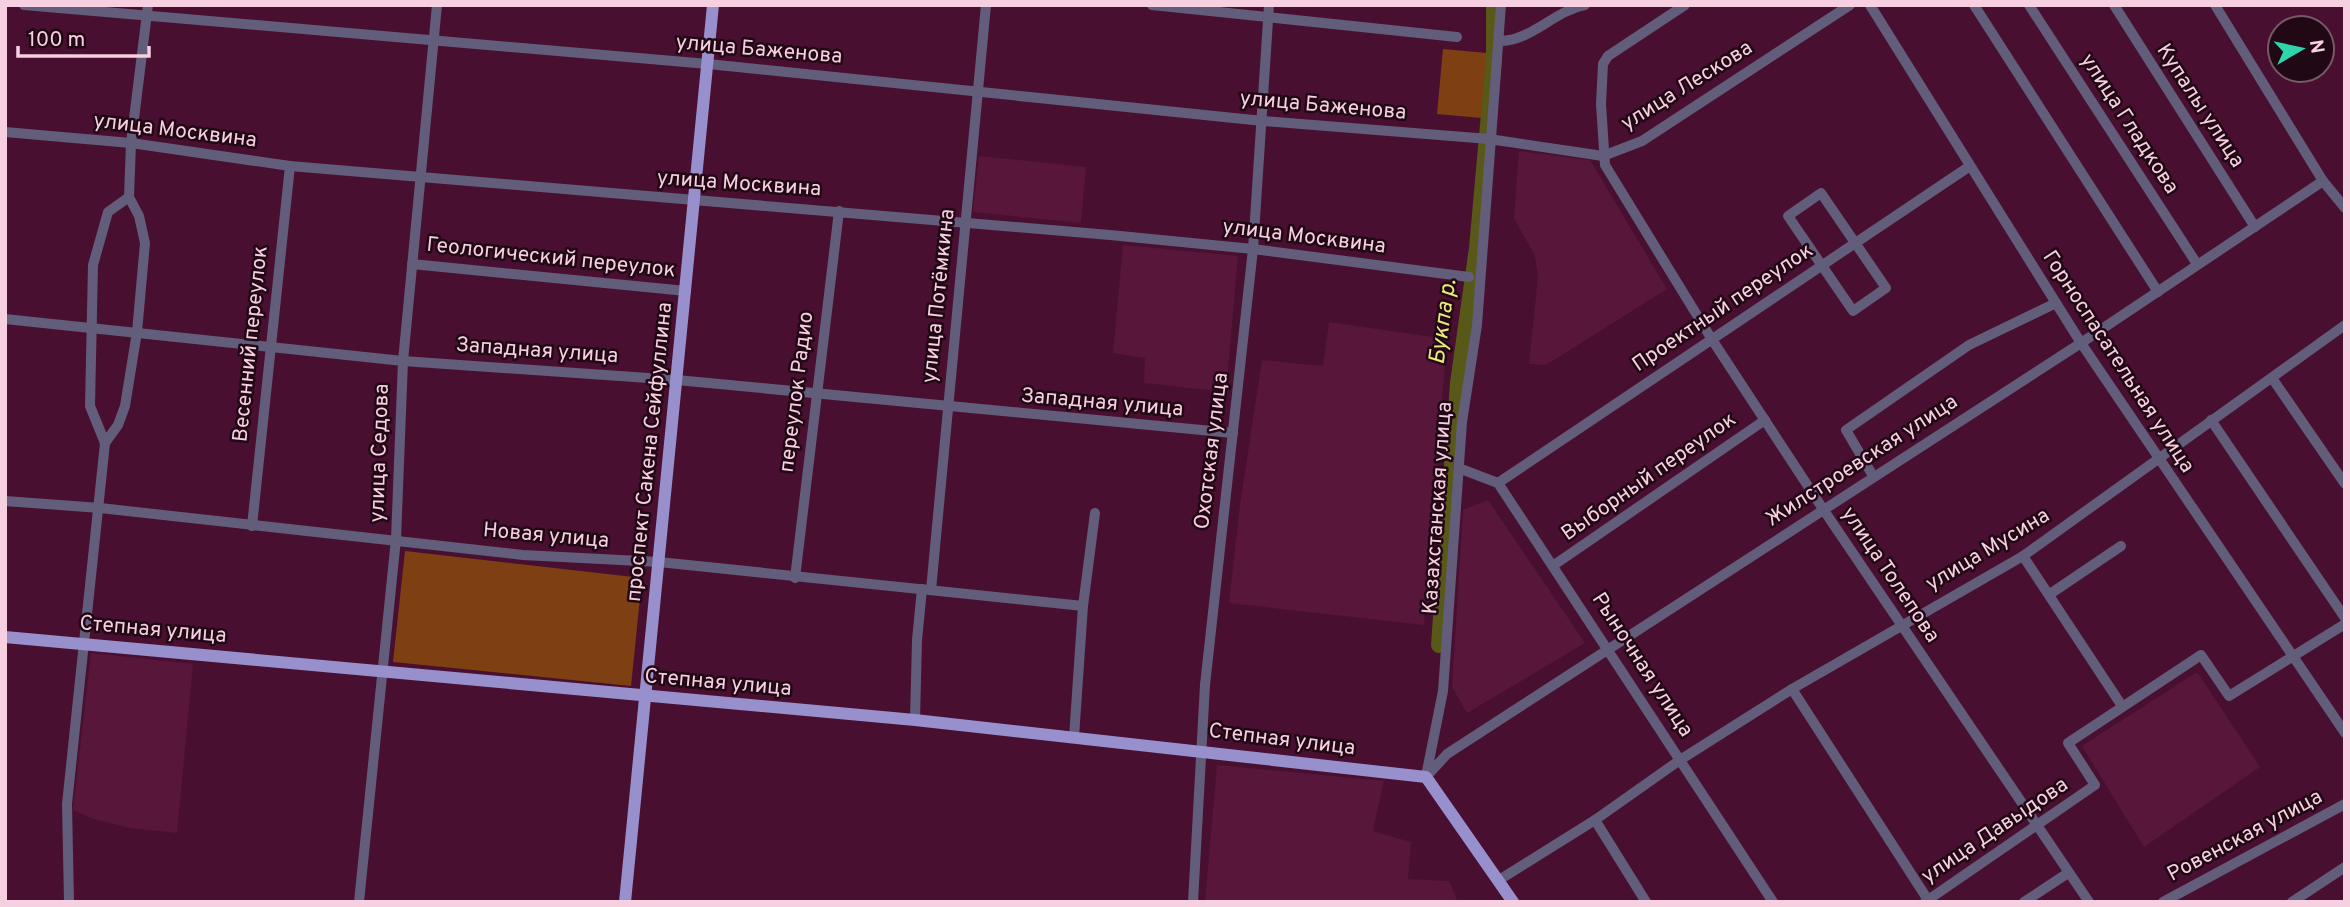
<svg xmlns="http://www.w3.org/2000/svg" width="2350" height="907" viewBox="0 0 2350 907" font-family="Overpass,sans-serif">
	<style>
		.built { fill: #57163a }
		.green { fill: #7e3f13 }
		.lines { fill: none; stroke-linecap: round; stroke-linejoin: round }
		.river { stroke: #585918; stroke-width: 16 }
		.minor { stroke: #615d7b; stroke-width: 10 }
		.major { stroke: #988fcd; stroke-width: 12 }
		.labels { text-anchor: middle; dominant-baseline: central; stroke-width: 5; stroke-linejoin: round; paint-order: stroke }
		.street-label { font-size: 21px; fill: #f6d0e0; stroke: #210815 }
		.water-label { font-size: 23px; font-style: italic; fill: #e9ec7c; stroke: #210815 }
	</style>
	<rect width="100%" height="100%" fill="#490f30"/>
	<!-- built -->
	<g class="built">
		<path d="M1519 151 1590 160 1667 289 1546 365 1529 364 1538 277 1535 256 1514 218Z"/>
		<path d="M979 156 1086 167 1081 223 973 212Z"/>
		<path d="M1123 245 1238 256 1226 392 1144 383 1145 358 1113 353Z"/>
		<path d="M1329 322 1447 339 1424 625 1229 603 1240 505 1262 360 1323 366Z"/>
		<path d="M1488 500 1585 643 1467 713 1452 687 1463 510Z"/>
		<path d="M91 653 193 664 177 833 130 828 93 819 73 810Z"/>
		<path d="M2197 672 2260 767 2144 847 2082 746Z"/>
		<path d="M1217 765 1384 781 1373 831 1411 842 1408 879 1449 881 1458 902H1205Z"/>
	</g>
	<!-- green -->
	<g class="green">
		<path d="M1443 49 1487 53 1481 118 1437 114Z"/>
		<path d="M405 551 642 578 631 686 393 662Z"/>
	</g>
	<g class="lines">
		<!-- river -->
		<path class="river" d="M1439 645 1458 383 1477 248 1494 58V5"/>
		<!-- minor -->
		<g class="minor">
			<path d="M24 5 708 64 1263 121 1489 139 1603 156 1642 141 1850 5"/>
			<path d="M1152 5 1457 37"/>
			<path d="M1685 5 1608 56 1603 64 1601 104 1605 165 1711 338 1823 509 2089 902"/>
			<path d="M1870 5 2081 343 2345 733"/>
			<path d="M1974 5 2158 292"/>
			<path d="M2029 5 2197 264"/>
			<path d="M2114 5 2255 227"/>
			<path d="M2215 5 2323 181 2345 208"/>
			<path d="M1500 41C1531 41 1554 11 1585 5"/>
			<path d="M5 132 131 143 290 166 1110 235 1253 249 1469 277"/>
			<path d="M1821 193 1886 288 1853 311 1788 216Z"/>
			<path d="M412 264 686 291"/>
			<path d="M5 319 403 361 677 380 1233 433"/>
			<path d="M2272 378 2345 484"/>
			<path d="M2211 420 2345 618"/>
			<path d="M105 443 90 406 93 265 108 212 129 197"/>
			<path d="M1461 469 1498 483 1773 902"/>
			<path d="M1873 476 1846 430 1969 345 2056 303"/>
			<path d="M1498 483 1970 166"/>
			<path d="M5 501 100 508 523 555 659 562 1083 606"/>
			<path d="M252 526 290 166"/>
			<path d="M2023 556 2122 706"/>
			<path d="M1554 565 1765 420"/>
			<path d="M795 578 839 211"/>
			<path d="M931 590 986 5"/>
			<path d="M2050 594 2121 546"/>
			<path d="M1792 689 1928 900"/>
			<path d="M915 720 917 640 922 589"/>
			<path d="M1074 737 1083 606 1095 513"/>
			<path d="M1426 776 1443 691 1462 422 1477 325 1501 5"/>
			<path d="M1426 777 1447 754 2081 343 2323 181"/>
			<path d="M1595 820 1646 902"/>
			<path d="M1499 880 1595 820 1680 760 1792 689 2023 556 2345 325"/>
			<path d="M69 902 67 804 105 443 118 425 125 406 137 332 145 243 139 216 129 197 131 143 148 5"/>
			<path d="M359 902 396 539 403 361 437 5"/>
			<path d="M1193 902 1205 685 1253 249 1269 5"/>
			<path d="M1925 902 2095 785 2068 743 2201 655 2229 696 2345 624"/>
			<path d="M2024 902 2068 873"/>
			<path d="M2163 902 2345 804"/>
			<path d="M2292 902 2345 867"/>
		</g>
		<!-- major -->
		<g class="major">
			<path d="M5 637 915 720 1426 777 1513 902"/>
			<path d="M625 902 713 5"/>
		</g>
	</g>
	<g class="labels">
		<!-- street labels -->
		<g class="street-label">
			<text transform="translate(759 50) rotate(5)">улица Баженова</text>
			<text transform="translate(1687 86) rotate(-32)">улица Лескова</text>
			<text transform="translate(1323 106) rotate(5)">улица Баженова</text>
			<text transform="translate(2200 106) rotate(57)">Купалы улица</text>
			<text transform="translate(2129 124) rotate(57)">улица Гладкова</text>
			<text transform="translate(175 131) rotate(7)">улица Москвина</text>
			<text transform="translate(739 184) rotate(4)">улица Москвина</text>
			<text transform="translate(1304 237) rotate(7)">улица Москвина</text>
			<text transform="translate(551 258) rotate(6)">Геологический переулок</text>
			<text transform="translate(939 296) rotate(-84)">улица Потёмкина</text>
			<text transform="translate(1723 308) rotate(-34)">Проектный переулок</text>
			<text transform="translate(251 344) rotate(-84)">Весенний переулок</text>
			<text transform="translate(537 351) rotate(4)">Западная улица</text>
			<text transform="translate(2118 362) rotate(57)">Горноспасательная улица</text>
			<text transform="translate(797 392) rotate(-83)">переулок Радио</text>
			<text transform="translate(1102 403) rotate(5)">Западная улица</text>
			<text transform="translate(1212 451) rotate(-83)">Охотская улица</text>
			<text transform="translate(650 452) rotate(-84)">проспект Сакена Сейфуллина</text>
			<text transform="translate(380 453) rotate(-88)">улица Седова</text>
			<text transform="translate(1862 461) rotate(-33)">Жилстроевская улица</text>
			<text transform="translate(1649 477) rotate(-35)">Выборный переулок</text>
			<text transform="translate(1438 508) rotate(-86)">Казахстанская улица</text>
			<text transform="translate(546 536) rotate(5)">Новая улица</text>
			<text transform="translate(1988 550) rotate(-31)">улица Мусина</text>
			<text transform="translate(1890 575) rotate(56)">улица Толепова</text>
			<text transform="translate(153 630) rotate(5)">Степная улица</text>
			<text transform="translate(1642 665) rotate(57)">Рыночная улица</text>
			<text transform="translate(718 683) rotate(5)">Степная улица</text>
			<text transform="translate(1282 740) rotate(7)">Степная улица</text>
			<text transform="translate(1995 831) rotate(-34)">улица Давыдова</text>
			<text transform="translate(2245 836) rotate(-28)">Ровенская улица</text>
		</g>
		<!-- water labels -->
		<g class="water-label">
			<text transform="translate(1444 322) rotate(-82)">Букпа р.</text>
		</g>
	</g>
	<!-- border -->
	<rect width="2350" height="907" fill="none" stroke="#f6d0e0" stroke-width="14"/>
	<!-- north arrow -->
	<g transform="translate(2301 49) rotate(81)"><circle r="33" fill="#210815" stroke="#765866" stroke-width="2"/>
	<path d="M0-5L12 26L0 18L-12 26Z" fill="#2fd4aa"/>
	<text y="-10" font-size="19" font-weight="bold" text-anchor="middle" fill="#f6d0e0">N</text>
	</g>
	<!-- scale -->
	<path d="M18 46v10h131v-10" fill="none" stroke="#f6d0e0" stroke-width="3.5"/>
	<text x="28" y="46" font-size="21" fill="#f6d0e0" stroke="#210815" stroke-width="5" paint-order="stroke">100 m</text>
</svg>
